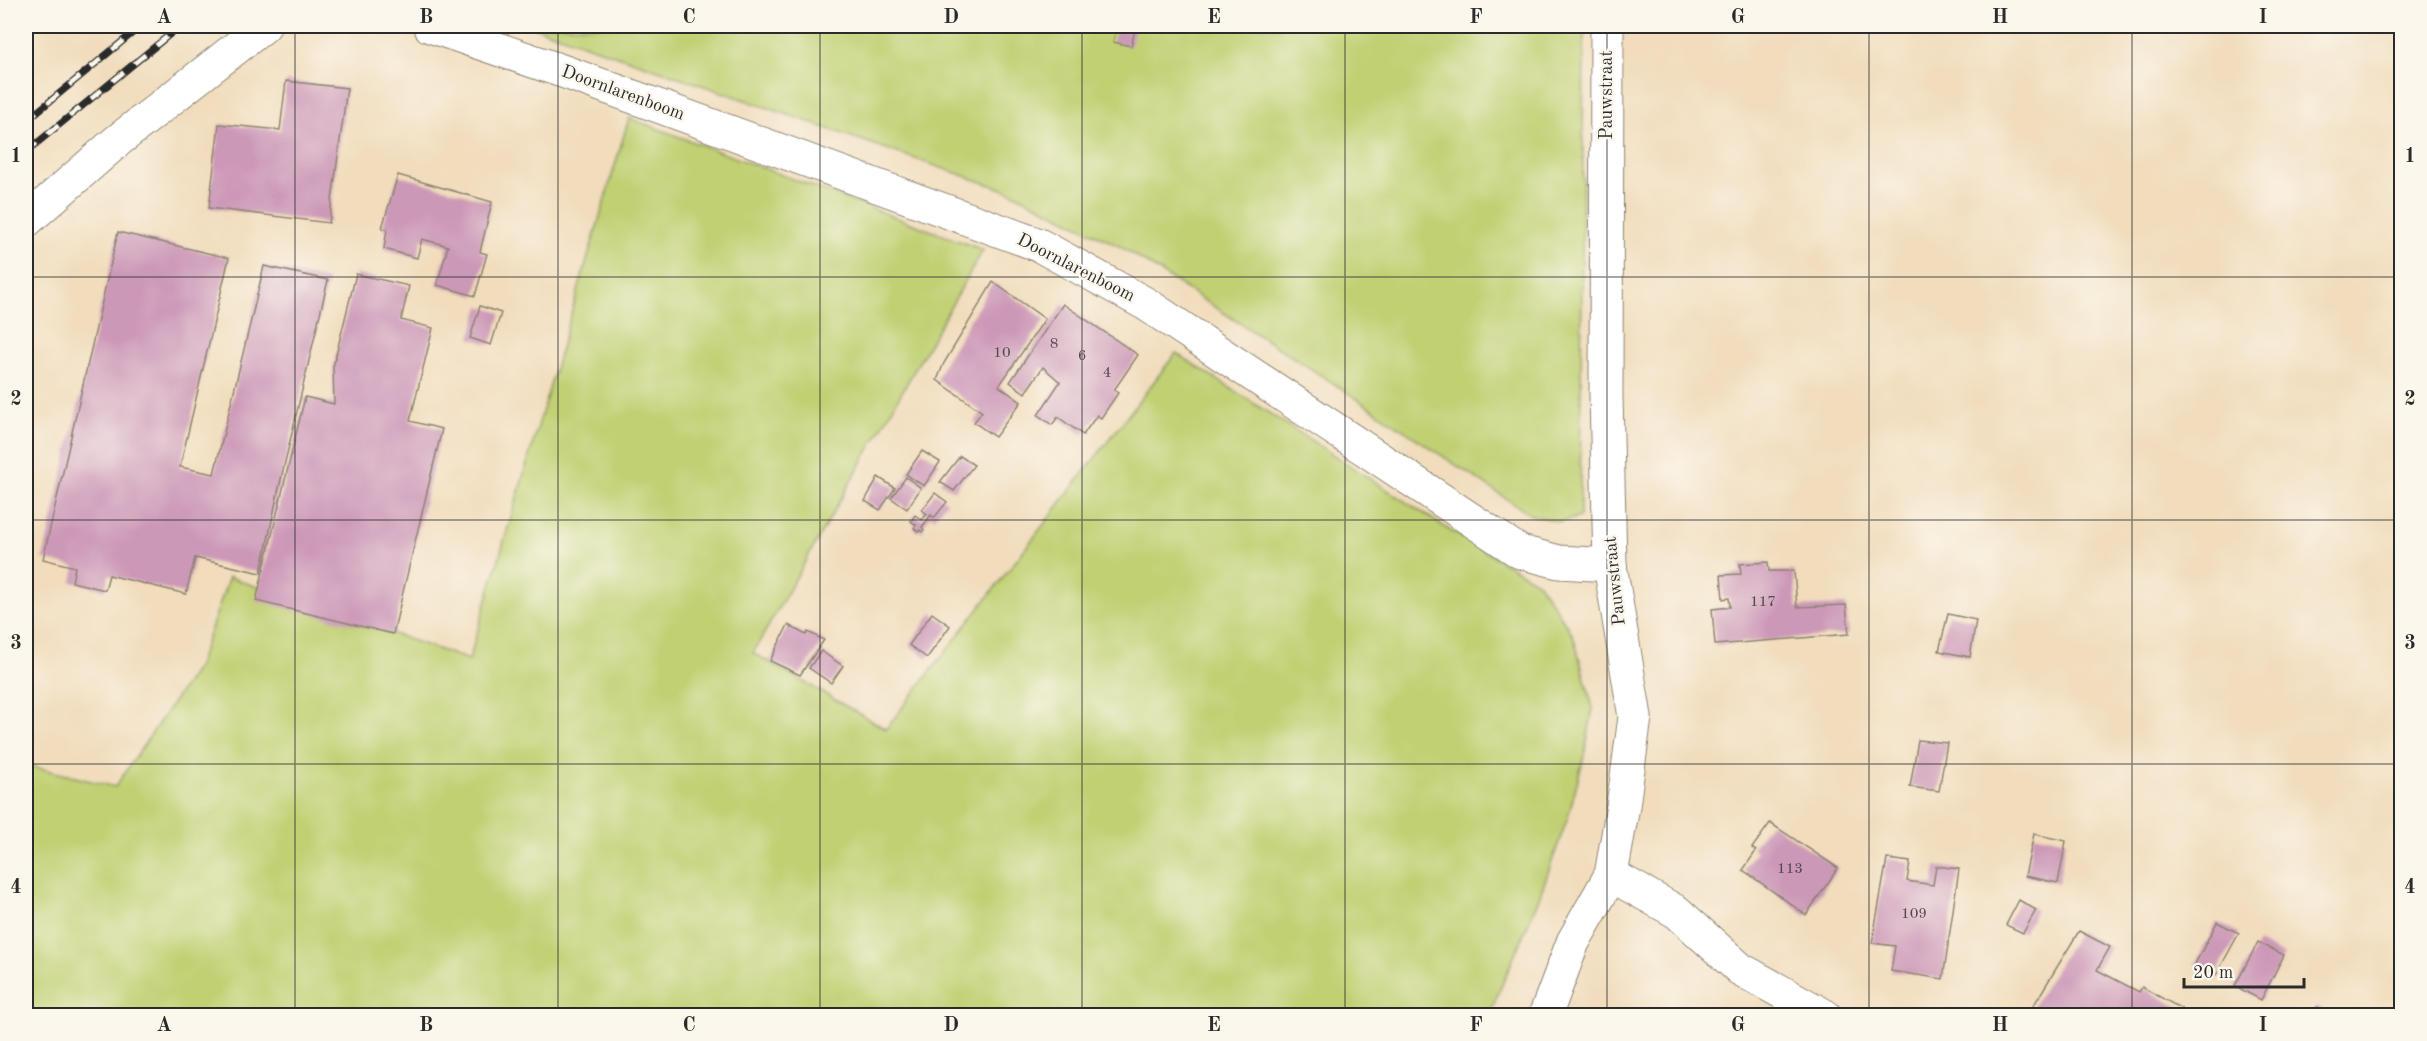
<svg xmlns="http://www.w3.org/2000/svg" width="2427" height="1041" viewBox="0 0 2427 1041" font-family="'Old Standard TT',serif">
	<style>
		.green { fill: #c0d072; stroke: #767e4e; stroke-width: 1.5 }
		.building { fill: #cc98b7 }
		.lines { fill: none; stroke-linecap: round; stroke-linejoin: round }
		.minor-casing { stroke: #8e8473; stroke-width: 35 }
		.minor { stroke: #fff; stroke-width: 33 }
		.rail-casing { stroke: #2b2b2b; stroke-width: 7 }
		.rail { stroke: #fbf7ec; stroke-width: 4.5; stroke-dasharray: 14; stroke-linecap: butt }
		.grid { fill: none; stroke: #2b2b2b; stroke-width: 1.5; stroke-opacity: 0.55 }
		.labels { text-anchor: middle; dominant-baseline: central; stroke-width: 5; stroke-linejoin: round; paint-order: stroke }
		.number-label { font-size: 15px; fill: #53464e }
		.street-label { font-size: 18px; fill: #2b2b2b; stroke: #fbf7ec }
		.neatline { fill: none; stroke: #2b2b2b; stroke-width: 2 }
		.grid-label { font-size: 20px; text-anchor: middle; font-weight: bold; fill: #2b2b2b }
	</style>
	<rect width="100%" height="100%" fill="#fbf7ec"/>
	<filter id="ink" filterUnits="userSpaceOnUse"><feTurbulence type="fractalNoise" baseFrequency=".0167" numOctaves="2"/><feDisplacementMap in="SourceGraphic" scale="12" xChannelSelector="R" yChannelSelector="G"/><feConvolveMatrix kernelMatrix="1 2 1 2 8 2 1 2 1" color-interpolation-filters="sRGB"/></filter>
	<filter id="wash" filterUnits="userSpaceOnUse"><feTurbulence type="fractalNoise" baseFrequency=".008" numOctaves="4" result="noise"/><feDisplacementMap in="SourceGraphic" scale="24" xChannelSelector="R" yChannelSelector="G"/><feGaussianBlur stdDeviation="1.35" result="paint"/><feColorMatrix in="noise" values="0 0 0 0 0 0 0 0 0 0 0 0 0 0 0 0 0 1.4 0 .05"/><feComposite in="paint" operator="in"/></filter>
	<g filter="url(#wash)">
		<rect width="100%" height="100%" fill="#f1dcbb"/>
		<!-- green -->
		<g class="green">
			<path d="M531 26H1584L1580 517 1560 522 1531 515 1336 385 1123 248 1011 192Z"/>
			<path d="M629 118 983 250 753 653 886 729 1176 353 1457 535 1539 583 1573 635 1593 708 1585 752 1568 817 1537 903 1489 1015 26 1016V765L115 787 198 666 229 577 469 660Z"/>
		</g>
		<g id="blocks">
			<!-- building -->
			<g class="building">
				<path d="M1117 26H1136L1131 46 1113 42Z"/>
				<path d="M286 81 347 88 329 223 209 208 219 124 280 130Z"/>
				<path d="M398 175 492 202 480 252 487 254 475 296 437 285 448 246 422 239 417 258 384 249 387 229 382 228Z"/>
				<path d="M118 232 229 258 180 467 214 474 264 266 328 280 278 492 261 573 195 558 186 594 109 575 105 590 72 582 75 567 43 559Z"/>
				<path d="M356 274 409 286 401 320 433 328 410 421 442 429 393 634 256 601 305 397 334 404 333 367Z"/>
				<path d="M993 282 1045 319 999 386 1021 402 995 437 974 422 982 412 937 380 944 363Z"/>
				<path d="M1063 304 1138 355 1114 390 1118 393 1101 418 1097 415 1083 435 1058 417 1052 425 1038 415 1060 382 1043 367 1025 393 1010 382Z"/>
				<path d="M480 306 501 313 491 345 470 338Z"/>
				<path d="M922 451 940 462 924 486 906 474Z"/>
				<path d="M960 456 974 465 954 491 940 482Z"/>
				<path d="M878 477 895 488 880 510 865 501Z"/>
				<path d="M906 477 921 488 907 509 891 498Z"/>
				<path d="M935 493 947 502 934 518 931 515 922 527 924 530 922 532 920 530 918 532 914 528 916 525 911 521 915 515 922 520 927 514 922 510Z"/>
				<path d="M1768 562 1769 571H1794L1797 607 1846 605 1849 634 1715 645 1712 609 1730 607 1729 598 1723 599 1721 575 1741 574 1740 564Z"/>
				<path d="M932 613 950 626 927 658 909 645Z"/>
				<path d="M1948 614 1976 620 1970 657 1939 651Z"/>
				<path d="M788 625 806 635 808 632 824 640 800 675 770 661Z"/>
				<path d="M821 651 843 666 831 683 809 668Z"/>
				<path d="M1918 740 1947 743 1939 791 1910 787Z"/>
				<path d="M1770 823 1838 868 1806 915 1743 870 1756 851 1752 848Z"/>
				<path d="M2034 834 2066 841 2058 883 2025 876Z"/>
				<path d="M1887 859 1910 862 1907 881 1933 885 1936 866 1959 869 1943 979 1891 971 1895 946 1872 943Z"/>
				<path d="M2019 900 2036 910 2023 933 2006 925Z"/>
				<path d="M2217 922 2239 933 2216 975 2195 964Z"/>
				<path d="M2079 931 2110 947 2097 970 2139 992 2142 987 2182 1009 2179 1016H2046L2032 1008Z"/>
				<path d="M2258 942 2284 955 2261 1000 2235 986Z"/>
				<path d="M2317 1007 2333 1016H2312Z"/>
			</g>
		</g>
	</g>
	<g filter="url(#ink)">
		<use href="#blocks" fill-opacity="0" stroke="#8e8473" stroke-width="1.5"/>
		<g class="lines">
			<defs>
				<g id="minor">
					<path d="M430 26 565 72 1039 245 1146 304 1520 552 1559 562 1610 565"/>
					<path d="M26 221 116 142 264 26"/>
					<path d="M1611 875 1677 912 1740 969 1825 1016"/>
					<path d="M1545 1016 1573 942 1611 875 1623 806 1635 717 1610 565 1606 394 1607 26"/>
				</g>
			</defs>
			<!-- minor casing -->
			<use href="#minor" class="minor-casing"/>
			<!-- minor -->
			<use href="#minor" class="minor"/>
			<defs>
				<g id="rail">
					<path d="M26 121 141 26"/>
					<path d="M26 152 180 26"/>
				</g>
			</defs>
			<!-- rail casing -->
			<use href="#rail" class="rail-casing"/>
			<!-- rail -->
			<use href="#rail" class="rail"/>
		</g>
	</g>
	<!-- grid -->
	<path class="grid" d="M295 26V1016M558 26V1016M820 26V1016M1082 26V1016M1345 26V1016M1607 26V1016M1869 26V1016M2132 26V1016M26 277H2402M26 520H2402M26 764H2402"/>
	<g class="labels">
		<!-- number labels -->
		<g class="number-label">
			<text x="1054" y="344">8</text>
			<text x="1002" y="353">10</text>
			<text x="1082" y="356">6</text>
			<text x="1107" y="373">4</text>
			<text x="1763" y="602">117</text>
			<text x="1790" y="869">113</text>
			<text x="1914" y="914">109</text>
		</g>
		<!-- street labels -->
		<g class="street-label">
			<text transform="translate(623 93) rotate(20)">Doornlarenboom</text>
			<text transform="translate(1607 95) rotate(-90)">Pauwstraat</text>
			<text transform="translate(1076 268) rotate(27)">Doornlarenboom</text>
			<text transform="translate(1615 581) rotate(-96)">Pauwstraat</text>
		</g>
	</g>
	<!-- margin -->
	<rect width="2427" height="1041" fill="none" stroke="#fbf7ec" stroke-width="66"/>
	<!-- scale -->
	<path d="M2184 978v9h120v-9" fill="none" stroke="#2b2b2b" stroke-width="3"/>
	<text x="2193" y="978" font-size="18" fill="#2b2b2b" stroke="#fbf7ec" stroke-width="4.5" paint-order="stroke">20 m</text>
	<rect x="33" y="33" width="2361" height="975" class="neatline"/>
	<g class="grid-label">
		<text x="164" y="23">A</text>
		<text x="426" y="23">B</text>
		<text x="689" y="23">C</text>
		<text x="951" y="23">D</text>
		<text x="1214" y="23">E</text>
		<text x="1476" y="23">F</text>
		<text x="1738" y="23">G</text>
		<text x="2000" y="23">H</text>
		<text x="2263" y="23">I</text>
		<text x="16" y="162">1</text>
		<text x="2410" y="162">1</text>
		<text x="16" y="405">2</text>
		<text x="2410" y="405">2</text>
		<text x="16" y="649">3</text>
		<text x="2410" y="649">3</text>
		<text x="16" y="893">4</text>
		<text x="2410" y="893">4</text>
		<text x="164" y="1031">A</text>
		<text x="426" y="1031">B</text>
		<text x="689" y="1031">C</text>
		<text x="951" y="1031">D</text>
		<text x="1214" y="1031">E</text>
		<text x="1476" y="1031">F</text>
		<text x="1738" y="1031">G</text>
		<text x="2000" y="1031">H</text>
		<text x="2263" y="1031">I</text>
	</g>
</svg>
